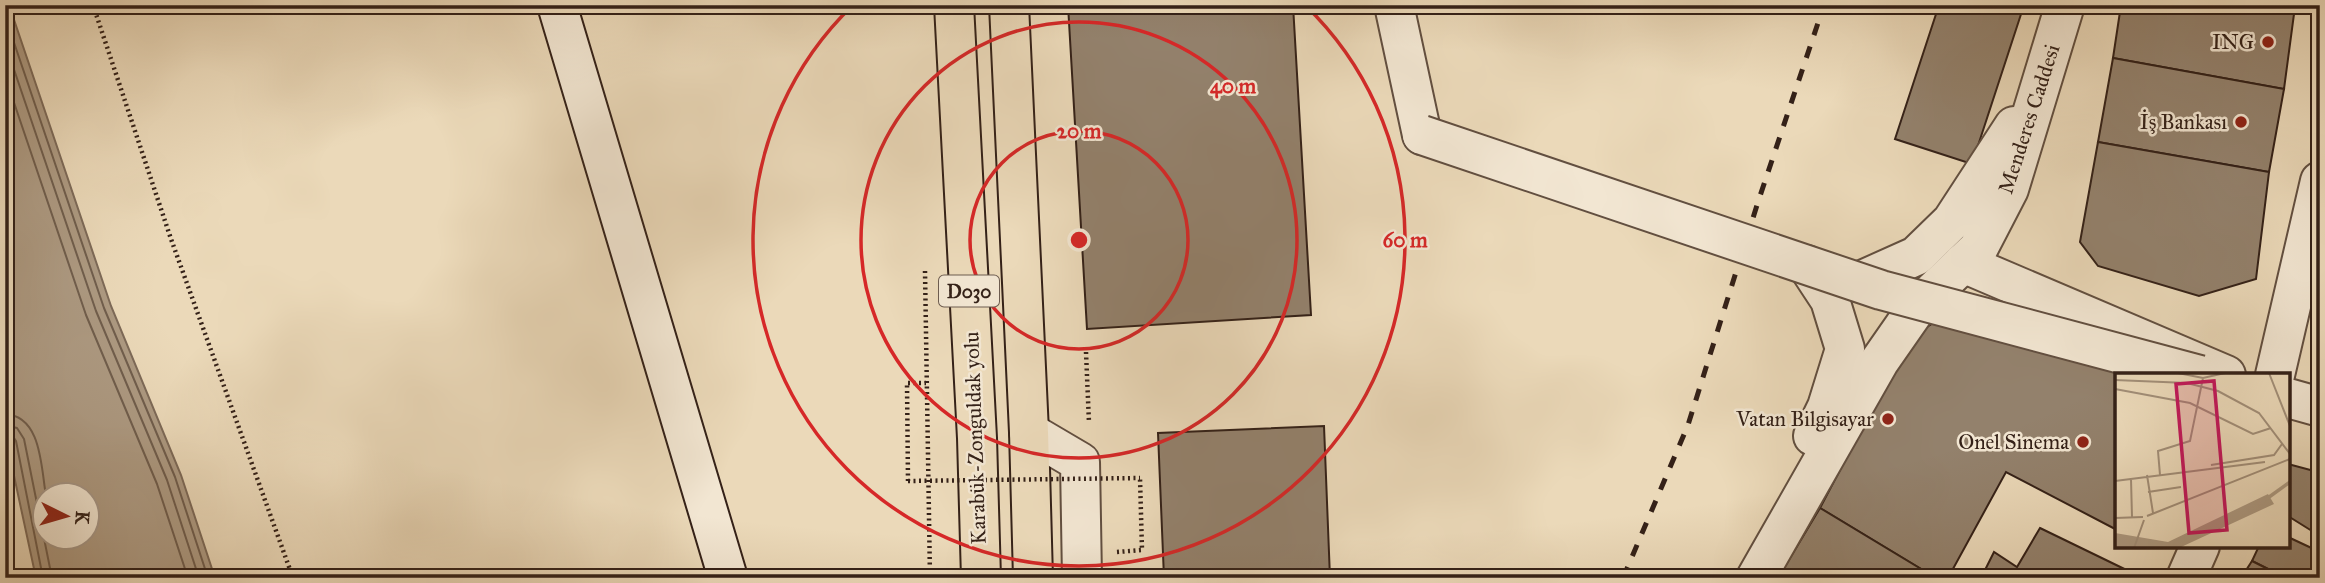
<svg xmlns="http://www.w3.org/2000/svg" width="2325" height="583" viewBox="0 0 2325 583" font-family="'IM FELL Great Primer',serif">
	<style>
		.water { fill: #ad9a82; stroke: #7d6a58; stroke-width: 2; fill-rule: evenodd }
		.lines { fill: none; stroke-linecap: round; stroke-linejoin: round }
		.shore { stroke: #705e4d; stroke-width: 2 }
		.building { fill: #93816c; stroke: #342118; stroke-width: 2 }
		.street-casing { stroke: #624f40; stroke-width: 42 }
		.secondary-casing { stroke: #342118; stroke-width: 42 }
		.highway-casing { stroke: #342118; stroke-width: 42 }
		.path { stroke: #342118; stroke-width: 4.5; stroke-dasharray: 2 3.5; stroke-linecap: butt }
		.street { stroke: #f2e6d2; stroke-width: 38 }
		.secondary { stroke: #f2e6d2; stroke-width: 38 }
		.highway { stroke: #ebd9b9; stroke-width: 38 }
		.rail { stroke: #342118; stroke-width: 5; stroke-dasharray: 12 12; stroke-linecap: butt }
		.street-bridge-casing { stroke: #624f40; stroke-width: 42; stroke-linecap: butt }
		.path-bridge { stroke: #342118; stroke-width: 4.5; stroke-dasharray: 2 3.5; stroke-linecap: butt }
		.street-bridge { stroke: #f2e6d2; stroke-width: 38 }
		.ring { fill: none; stroke: #d62828; stroke-width: 3.5 }
		.poi-dot { fill: #8f2418; stroke: #f2e6d2; stroke-width: 2.5 }
		.labels { text-anchor: middle; dominant-baseline: central; stroke-width: 5; stroke-linejoin: round; paint-order: stroke }
		.shield { fill: #f2e6d2; stroke: #6d5c50; stroke-width: 2 }
		.shield-label { font-size: 19px; font-weight: bold; fill: #342118 }
		.poi-label { font-size: 21px; fill: #342118; stroke: #f2e6d2; text-anchor: end }
		.street-label { font-size: 21px; fill: #342118; stroke: #f2e6d2 }
		.inset-river { fill: none; stroke: #ad9a82; stroke-width: 3.5 }
		.inset-road { fill: none; stroke: #a28f79; stroke-width: 2 }
		.view { fill: #c2185b; fill-opacity: 0.15; stroke: #c2185b; stroke-width: 3.5 }
		.inset-edge { fill: none; stroke: #342118; stroke-width: 3.5 }
		.centre { fill: #d62828; stroke: #f2e6d2; stroke-width: 3.5 }
		.ring-label { font-size: 21px; text-anchor: middle; font-weight: bold; fill: #d62828; stroke: #f2e6d2; stroke-width: 5; stroke-linejoin: round; paint-order: stroke }
	</style>
	<rect width="100%" height="100%" fill="#ebd9b9"/>
	<filter id="stains"><feTurbulence type="fractalNoise" baseFrequency=".00286" numOctaves="4"/><feColorMatrix values="0 0 0 0 .2 0 0 0 0 .09 0 0 0 0 .02 0 0 0 .5 -.17"/></filter>
	<radialGradient id="worn" r=".72"><stop offset=".6" stop-color="#630" stop-opacity="0"/><stop offset="1" stop-color="#630" stop-opacity=".3"/></radialGradient>
	<!-- water -->
	<path class="water" d="M5 5H9L111 306 181 475 215 578H36L5 434ZM46 496H88V538H46Z"/>
	<g class="lines">
		<!-- shore -->
		<g class="shore">
			<path d="M5 16 104 308 175 477 208 578"/>
			<path d="M5 43 96 311 167 480 199 578"/>
			<path d="M5 76 86 315 157 484 188 578"/>
			<path d="M5 414C42 416 41 468 46 496"/>
			<path d="M5 425 17 428 24 439 52 578"/>
			<path d="M5 434 12 435 16 441 43 578"/>
		</g>
	</g>
	<!-- building -->
	<g class="building">
		<path d="M1068 5H1293L1311 315 1087 329Z"/>
		<path d="M1939 5H2024L1972 164 1895 139Z"/>
		<path d="M2121 5H2236L2294 14 2284 89 2113 58Z"/>
		<path d="M2236 5H2295L2294 14Z"/>
		<path d="M2113 58 2284 89 2269 172 2098 142Z"/>
		<path d="M2098 142 2269 172 2256 279 2199 296 2098 266 2080 242Z"/>
		<path d="M1951 312 2170 375H2117V530L2006 472 1948 578H1936L1820 508 1904 348 1922 330Z"/>
		<path d="M1324 426 1330 578H1164L1158 433Z"/>
		<path d="M2288 464 2318 472 2320 536 2288 516Z"/>
		<path d="M1820 508 1936 578H1778Z"/>
		<path d="M2040 528 2143 578H1981L1994 552 2017 567Z"/>
		<path d="M2288 537 2320 552V578H2286L2252 561 2259 546H2288Z"/>
		<path d="M2252 561 2286 578H2241Z"/>
	</g>
	<g class="lines">
		<defs>
			<g id="street">
				<path d="M1394 5 1422 135"/>
				<path d="M1963 263 2226 375"/>
				<path d="M1807 265 1830 300 1845 349 1827 407 1813 436"/>
				<path d="M1858 282 1916 256 1952 221 2014 126"/>
				<path d="M2275 375 2320 181"/>
				<path d="M2288 398 2320 407"/>
				<path d="M1029 432 1080 462 1082 578"/>
				<path d="M1756 578 1879 362 1918 306 1978 249 2009 189 2065 5"/>
				<path d="M2186 578 2200 546"/>
			</g>
			<path id="secondary" d="M557 5 728 578"/>
			<g id="highway">
				<path d="M954 5 977 438 981 578"/>
				<path d="M1009 5 1029 432 1033 578"/>
			</g>
		</defs>
		<!-- street casing -->
		<use href="#street" class="street-casing"/>
		<!-- secondary casing -->
		<use href="#secondary" class="secondary-casing"/>
		<!-- highway casing -->
		<use href="#highway" class="highway-casing"/>
		<!-- path -->
		<g class="path">
			<path d="M93 5 171 239 293 578"/>
			<path d="M925 271 930 578"/>
			<path d="M1086 352 1089 423"/>
			<path d="M908 481 907 383H926"/>
			<path d="M1117 552 1142 550 1140 478"/>
		</g>
		<!-- street -->
		<use href="#street" class="street"/>
		<!-- secondary -->
		<use href="#secondary" class="secondary"/>
		<!-- highway -->
		<use href="#highway" class="highway"/>
		<!-- rail -->
		<path class="rail" d="M1623 578 1688 425 1758 202 1824 5"/>
		<defs>
			<path id="street-bridge" d="M1422 135 1881 290 2200 375"/>
		</defs>
		<!-- street-bridge casing -->
		<use href="#street-bridge" class="street-bridge-casing"/>
		<!-- path-bridge -->
		<path class="path-bridge" d="M908 481 1140 478"/>
		<!-- street-bridge -->
		<use href="#street-bridge" class="street-bridge"/>
	</g>
	<!-- distance rings -->
	<g class="ring">
		<circle cx="1079" cy="240" r="109"/>
		<circle cx="1079" cy="240" r="218"/>
		<path d="M1305 5A326 326 0 1 1 853 5"/>
	</g>
	<!-- markers -->
	<g class="poi-dot">
		<circle cx="2268" cy="42" r="7"/>
		<circle cx="2241" cy="122" r="7"/>
		<circle cx="1888" cy="419" r="7"/>
		<circle cx="2083" cy="442" r="7"/>
	</g>
	<g class="labels">
		<!-- shield labels -->
		<rect class="shield" x="939" y="275.5" width="60" height="31" rx="5"/>
		<g class="shield-label">
			<text x="969" y="291">D030</text>
		</g>
		<!-- poi labels -->
		<g class="poi-label">
			<text x="2254" y="42">ING</text>
			<text x="2227" y="122">İş Bankası</text>
			<text x="1874" y="419">Vatan Bilgisayar</text>
			<text x="2069" y="442">Onel Sinema</text>
		</g>
		<!-- street labels -->
		<g class="street-label">
			<text transform="translate(2029 119) rotate(-72)">Menderes Caddesi</text>
			<text transform="translate(975 438) rotate(-92)">Karabük-Zonguldak yolu</text>
		</g>
	</g>
	<!-- overview -->
	<g transform="translate(2115 373)">
		<rect width="175" height="175" fill="#ebd9b9"/>
		<path d="M153 121 159 131 64 175H0V160L53 169Z" fill="#ad9a82"/>
		<path class="inset-river" d="M150 127 175 109"/>
		<path class="inset-road" d="M63 0 88 5 110 0M154 0 175 53M0 7 72 10 103 18 144 40 175 81M0 16 75 30 138 61 156 55M96 92 159 82 167 71M32 102 38 140M45 102 43 78 75 68 88 5M16 106 17 144M0 108 150 89M33 119 66 114M32 143 175 86M0 145 28 144M19 175 29 147"/>
		<path class="view" d="M99 8 112 157 74 160 61 11Z"/>
		<rect width="175" height="175" class="inset-edge"/>
	</g>
	<circle cx="1079" cy="240" r="10" class="centre"/>
	<g class="ring-label">
		<text x="1233" y="93">40 m</text>
		<text x="1079" y="138">20 m</text>
		<text x="1405" y="247">60 m</text>
	</g>
	<!-- margin -->
	<rect width="2325" height="583" fill="none" stroke="#ebd9b9" stroke-width="28"/>
	<rect x="7" y="7" width="2311" height="569" fill="none" stroke="#342118" stroke-width="3.5"/>
	<rect x="14" y="14" width="2297" height="555" fill="none" stroke="#342118" stroke-width="2"/>
	<!-- north arrow -->
	<g transform="translate(66 516) rotate(95)"><circle r="33" fill="#f2e6d2" stroke="#a69788" stroke-width="2"/>
	<path d="M0-5L12 26L0 18L-12 26Z" fill="#8f2418"/>
	<text y="-10" font-size="19" font-weight="bold" text-anchor="middle" fill="#342118">K</text>
	</g>
	<rect width="100%" height="100%" filter="url(#stains)"/>
	<rect width="100%" height="100%" fill="url(#worn)"/>
</svg>
